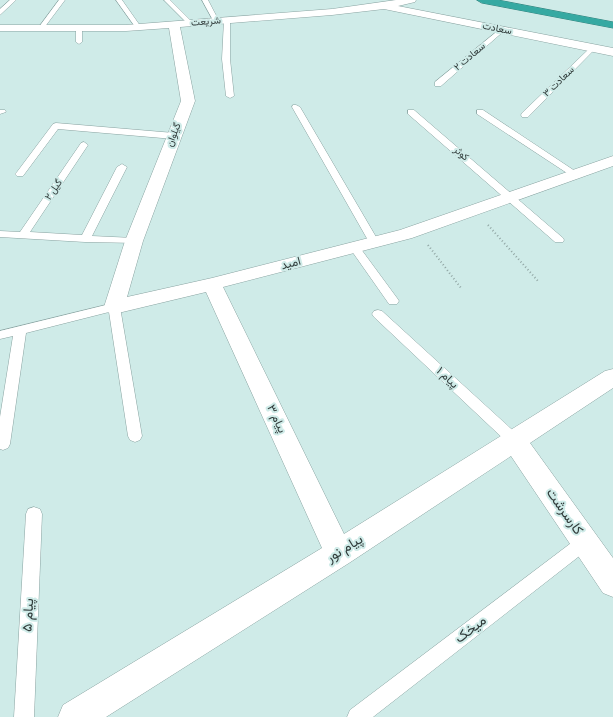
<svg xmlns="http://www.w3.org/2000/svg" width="613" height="717" viewBox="0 0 613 717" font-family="Overpass,Vazirmatn,sans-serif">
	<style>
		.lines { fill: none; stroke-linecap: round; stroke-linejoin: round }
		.lane-casing { stroke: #89a3a1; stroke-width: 1 }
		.street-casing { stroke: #89a3a1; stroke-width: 1 }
		.highway-casing { stroke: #34837e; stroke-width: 1 }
		.path { stroke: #90a5a3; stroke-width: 2; stroke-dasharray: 1 2.5; stroke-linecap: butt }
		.lane { fill: #fff; fill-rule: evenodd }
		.street { fill: #fff; fill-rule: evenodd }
		.highway { fill: #36a9a2; fill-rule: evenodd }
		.labels { text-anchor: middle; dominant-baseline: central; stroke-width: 4; stroke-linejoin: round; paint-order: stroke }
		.far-street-label { font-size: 10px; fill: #313c3b; stroke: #cfebe8 }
		.street-label { font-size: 12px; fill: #313c3b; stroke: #cfebe8 }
		.near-street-label { font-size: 14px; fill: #313c3b; stroke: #cfebe8 }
	</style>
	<rect width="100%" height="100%" fill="#cfebe8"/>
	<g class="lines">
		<defs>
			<g id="lane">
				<path d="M10 0H16L0 15V9Z"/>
				<path d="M59 0H65L44 28H40L39 27Z"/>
				<path d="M116 0H122L141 27 140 28H136Z"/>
				<path d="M164 0H170L192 22V24H188Z"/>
				<path d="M202 0H208L219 21 218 22H214Z"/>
				<path d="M227 18 230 20V59L234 96 230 98 226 96 222 59 224 20Z"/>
				<path d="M79 26 82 28V42L79 44 76 42V28Z"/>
				<path d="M500 29 505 30 441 86H435V82Z"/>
				<path d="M593 46 596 48 595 49 528 117H522L521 115 522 113 591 47Z"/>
				<path d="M293 105H296L300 107 379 242 378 244H370L369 242 292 107Z"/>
				<path d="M0 110H5L6 112 0 114Z"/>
				<path d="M408 110H414L563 238 564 240 563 242H555L408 114Z"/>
				<path d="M477 110H483L581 175 579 177H573L477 114Z"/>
				<path d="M56 123 174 133 178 136 174 139 58 129 23 176H17L15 174 17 172 53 124Z"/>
				<path d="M84 142 88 145 30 232 82 235 117 167 122 164 127 167 92 236 134 238 139 241 138 243 85 242 0 237V231L20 232 81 143Z"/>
				<path d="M354 244 358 245 397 298 399 301 397 304H389L349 247Z"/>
				<path d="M114 303 118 304 120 307 142 436 140 440 135 442 130 440 128 436 109 312 26 333 10 444 8 448 3 450 0 449V417L13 336 0 339V331Z"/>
				<path d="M378 310 382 311 520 437 522 441 520 445 515 447 510 445 374 317 372 314 374 311Z"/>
				<path d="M34 507 40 509 42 514 34 717H14L26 514 28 509Z"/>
				<path d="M585 534 591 537 593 542 591 547 373 717H347L350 710 579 537Z"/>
			</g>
			<path id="street" d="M396 0H416L415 2 398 6 613 48V56L384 9 332 15 180 27 195 101 143 241 127 297 212 278 400 230 613 156V166L412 238 223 287 344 534 605 371 613 369V388L530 443 613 558V597L603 593 511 456 349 563 106 717H58L63 705 322 548 206 292 114 314 107 312 104 307 125 241 181 101 169 28 126 31H0V25H126L332 9Z"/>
			<path id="highway" d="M477 0H498L613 22V28L482 3Z"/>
		</defs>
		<!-- lane casing -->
		<use href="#lane" class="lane-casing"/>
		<!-- street casing -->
		<use href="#street" class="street-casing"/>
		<!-- highway casing -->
		<use href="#highway" class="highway-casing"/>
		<!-- path -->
		<g class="path">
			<path d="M488 225 538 281"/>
			<path d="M428 245 461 288"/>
		</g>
		<!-- lane -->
		<use href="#lane" class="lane"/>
		<!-- street -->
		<use href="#street" class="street"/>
		<!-- highway -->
		<use href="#highway" class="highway"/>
	</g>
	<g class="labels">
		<!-- far-street labels -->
		<g class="far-street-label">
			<text transform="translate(206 22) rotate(-5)">شریعت</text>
			<text transform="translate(497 29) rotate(11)">سعادت</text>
			<text transform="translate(470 57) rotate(-40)">سعادت ۲</text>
			<text transform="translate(559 82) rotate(-44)">سعادت ۳</text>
			<text transform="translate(174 135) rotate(-69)">گیلوان</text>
			<text transform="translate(461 154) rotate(40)">کوثر</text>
			<text transform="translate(54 190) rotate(-56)">گیل ۲</text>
		</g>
		<!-- street labels -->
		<g class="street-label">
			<text transform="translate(291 264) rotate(-15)">امید</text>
			<text transform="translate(447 378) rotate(43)">پیام ۱</text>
			<text transform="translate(276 419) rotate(65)">پیام ۳</text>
		</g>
		<!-- near-street labels -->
		<g class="near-street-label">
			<text transform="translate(564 512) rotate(55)">کارسرشت</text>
			<text transform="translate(345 549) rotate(-32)">پیام نور</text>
			<text transform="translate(29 615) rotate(-87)">پیام ۵</text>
			<text transform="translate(471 630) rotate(-38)">میخک</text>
		</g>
	</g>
</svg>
